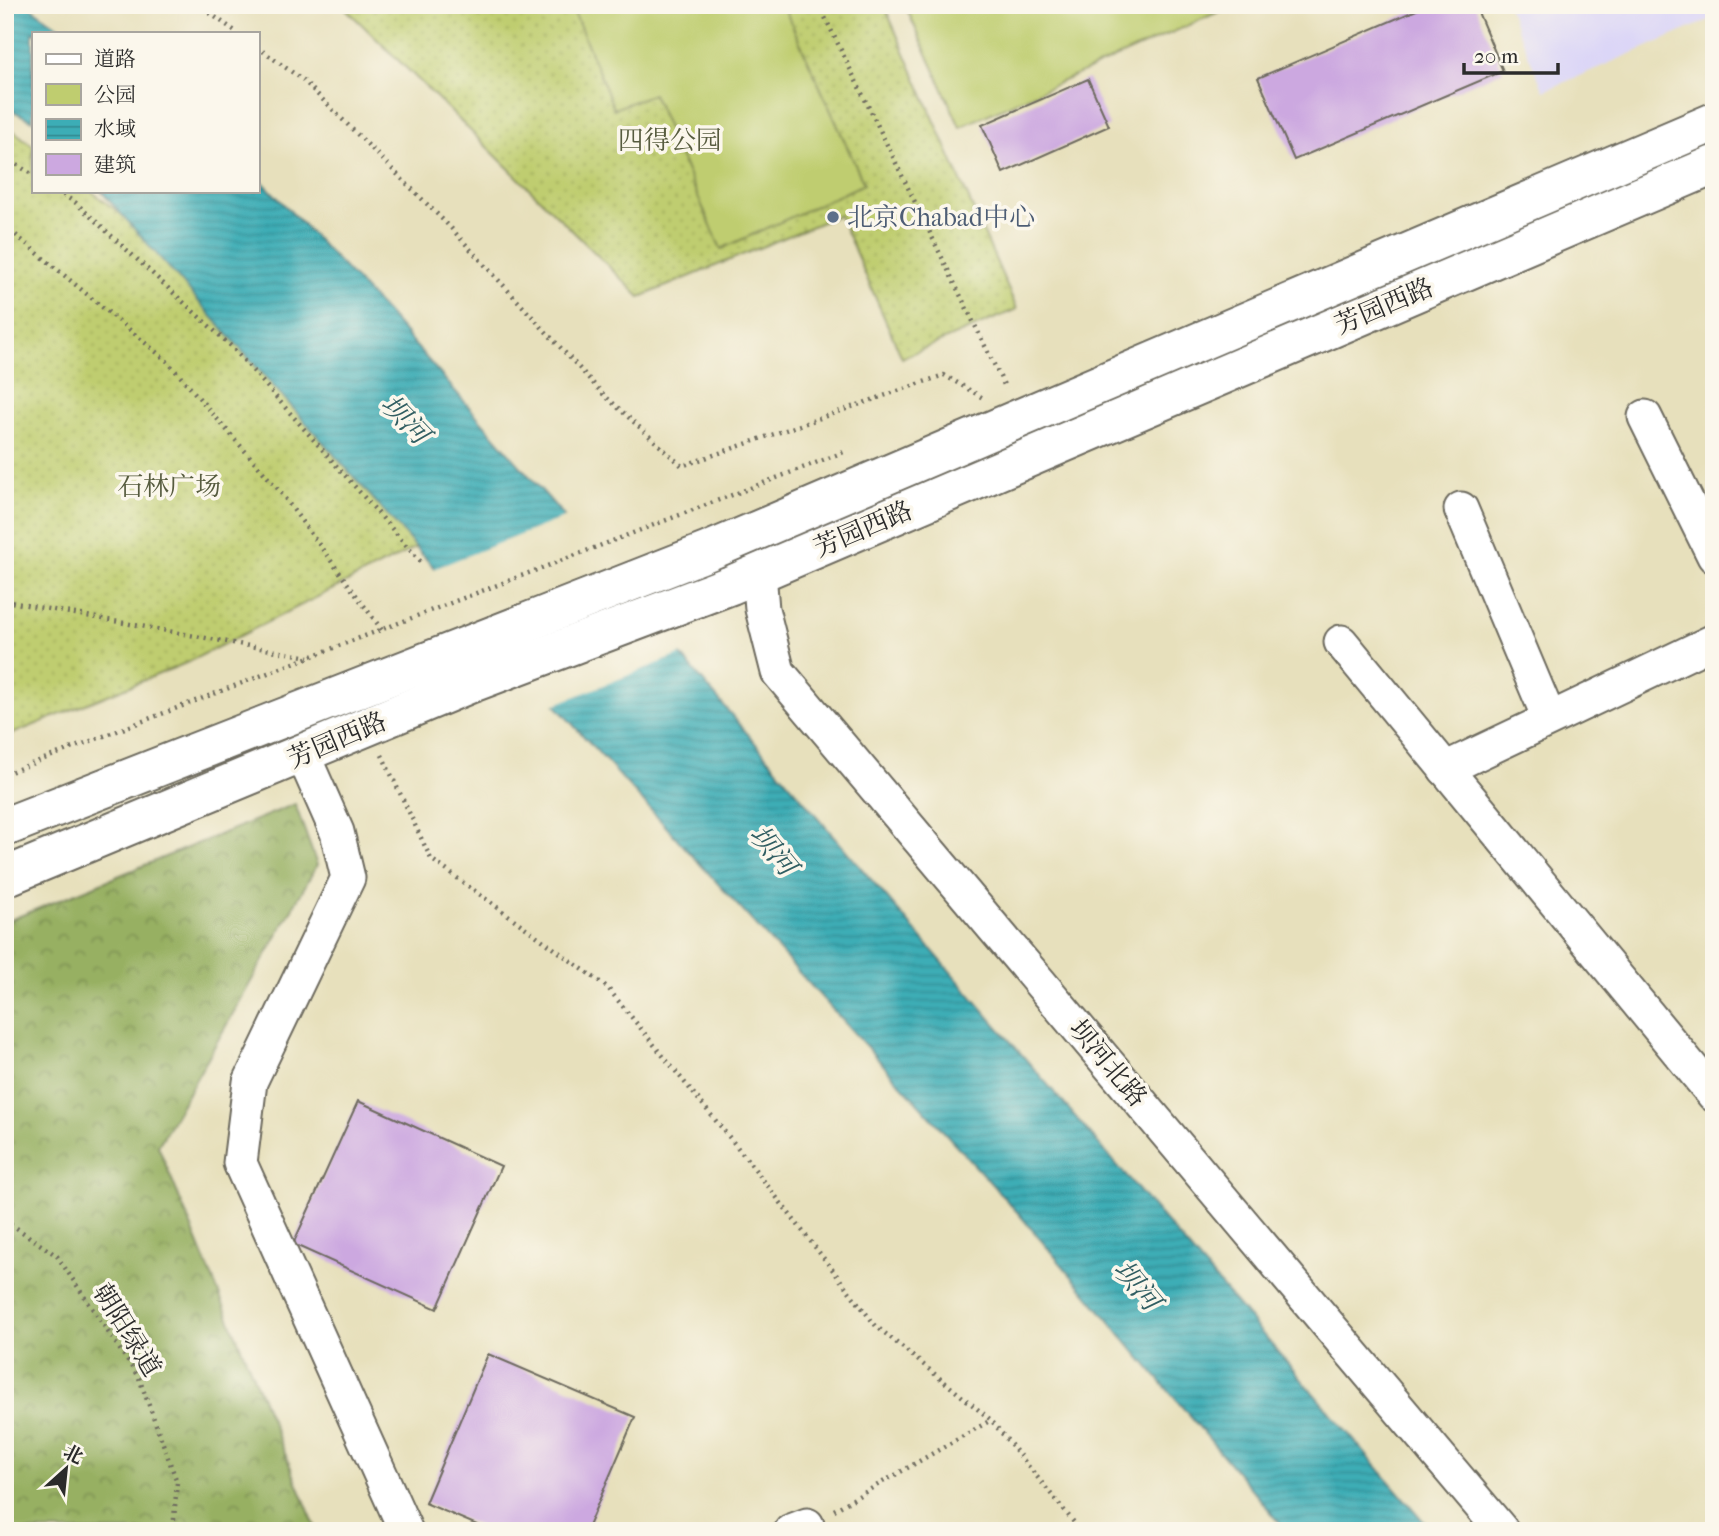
<svg xmlns="http://www.w3.org/2000/svg" width="1719" height="1536" viewBox="0 0 1719 1536" font-family="'IM FELL French Canon','Noto Serif SC',serif">
	<style>
		.built { fill: #dbd6f7 }
		.green { fill: url(#green-dots); stroke: #757c4d; stroke-width: 2 }
		.forest { fill: url(#forest-crowns); stroke: #616e46; stroke-width: 2 }
		.pitch { fill: #bfcd6f; stroke: #757c4d; stroke-width: 2 }
		.water { fill: url(#water-rules); stroke: #346c70; stroke-width: 2 }
		.pier { fill: #e7e0bc }
		.building { fill: #cca8e0 }
		.lines { fill: none; stroke-linecap: round; stroke-linejoin: round }
		.street-casing { stroke: #6d6a5e; stroke-width: 37 }
		.secondary-casing { stroke: #6d6a5e; stroke-width: 42 }
		.path { stroke: #6d6a5e; stroke-width: 4.5; stroke-dasharray: 2 5; stroke-linecap: butt }
		.street { stroke: #fff; stroke-width: 33 }
		.secondary { stroke: #fff; stroke-width: 38 }
		.service-dot { fill: #5c6f8a; stroke: #fbf7ec; stroke-width: 2.5 }
		.labels { text-anchor: middle; dominant-baseline: central; stroke-width: 7; stroke-linejoin: round; paint-order: stroke }
		.park-label { font-size: 26px; fill: #575c3f; stroke: #fbf7ec }
		.service-label { font-size: 26px; fill: #4e5e75; stroke: #fbf7ec; text-anchor: start }
		.street-label { font-size: 26px; fill: #2b2b2b; stroke: #fbf7ec }
		.water-label { font-size: 28px; font-style: italic; fill: #325f63; stroke: #fbf7ec }
	</style>
	<defs>
		<pattern id="green-dots" width="8" height="8" patternUnits="userSpaceOnUse" patternTransform="scale(1.75)"><rect width="8" height="8" fill="#bfcd6f"/><path d="M2 2h.1M6 6h.1" fill="none" stroke="#a4b060" stroke-width="1.8" stroke-linecap="round"/></pattern>
		<pattern id="forest-crowns" width="20" height="18" patternUnits="userSpaceOnUse" patternTransform="scale(1.75)"><rect width="20" height="18" fill="#97b062"/><path d="M2 6a3 3 0 1 1 6 0M12 15a3 3 0 1 1 6 0" fill="none" stroke="#7b8f51"/></pattern>
		<pattern id="water-rules" width="6" height="5" patternUnits="userSpaceOnUse" patternTransform="scale(1.75)"><rect width="6" height="5" fill="#3cadb6"/><path d="M0 2.5h6" fill="none" stroke="#338d94"/></pattern>
	</defs>
	<rect width="100%" height="100%" fill="#fbf7ec"/>
	<filter id="ink" filterUnits="userSpaceOnUse"><feTurbulence type="fractalNoise" baseFrequency=".0143" numOctaves="2"/><feDisplacementMap in="SourceGraphic" scale="14" xChannelSelector="R" yChannelSelector="G"/><feConvolveMatrix kernelMatrix="1 2 1 2 8 2 1 2 1" color-interpolation-filters="sRGB"/></filter>
	<filter id="wash" filterUnits="userSpaceOnUse"><feTurbulence type="fractalNoise" baseFrequency=".00686" numOctaves="4" result="noise"/><feDisplacementMap in="SourceGraphic" scale="28" xChannelSelector="R" yChannelSelector="G"/><feGaussianBlur stdDeviation="1.57" result="paint"/><feColorMatrix in="noise" values="0 0 0 0 0 0 0 0 0 0 0 0 0 0 0 0 0 1.4 0 .05"/><feComposite in="paint" operator="in"/></filter>
	<g filter="url(#wash)">
		<rect width="100%" height="100%" fill="#e7e0bc"/>
		<!-- built -->
		<path class="built" d="M1507 5H1714V18L1544 91Z"/>
		<!-- green -->
		<g class="green">
			<path d="M342 5H884L1017 309 902 358 839 215 640 297Z"/>
			<path d="M5 124 33 146V191H91L172 254 443 534 186 663 5 737Z"/>
		</g>
		<!-- forest -->
		<path class="forest" d="M295 804 317 865 158 1146 317 1531H5V922Z"/>
		<!-- pitch -->
		<g class="pitch">
			<path d="M571 5H783L864 184 721 249 653 94 614 109Z"/>
			<path d="M905 5H1234L960 127Z"/>
		</g>
		<!-- water -->
		<g class="water">
			<path d="M5 5H27L68 33H33V121L5 107Z"/>
			<path d="M257 176 387 313 557 508 831 833 1432 1531H1287L1019 1214 557 707 101 191H257Z"/>
		</g>
		<!-- pier -->
		<path class="pier" d="M568 516 684 653 551 706 431 570Z"/>
		<g id="blocks">
			<!-- building -->
			<g class="building">
				<path d="M1428 5H1475L1503 71 1294 160 1258 78Z"/>
				<path d="M1088 79 1109 126 1003 173 982 125Z"/>
				<path d="M358 1101 501 1166 437 1309 293 1244Z"/>
				<path d="M488 1354 635 1417 586 1531H491L425 1503Z"/>
			</g>
		</g>
	</g>
	<g filter="url(#ink)">
		<use href="#blocks" fill-opacity="0" stroke="#6d6a5e" stroke-width="2"/>
		<g class="lines">
			<defs>
				<g id="street">
					<path d="M1645 417 1714 556"/>
					<path d="M1461 509 1549 718"/>
					<path d="M759 573 762 609 778 672 1502 1531"/>
					<path d="M1341 642 1714 1095"/>
					<path d="M303 755 337 832 348 878 250 1082 240 1163 406 1531"/>
					<path d="M1445 769 1714 641"/>
					<path d="M791 1531 807 1525"/>
				</g>
				<g id="secondary">
					<path d="M5 827 709 551 1714 122"/>
					<path d="M5 877 469 684 731 585 1714 165"/>
				</g>
			</defs>
			<!-- street casing -->
			<use href="#street" class="street-casing"/>
			<!-- secondary casing -->
			<use href="#secondary" class="secondary-casing"/>
			<!-- path -->
			<g class="path">
				<path d="M198 5 238 33"/>
				<path d="M819 5 1006 389"/>
				<path d="M257 47 303 80 450 227 603 394 682 466 944 375 983 398"/>
				<path d="M5 157 33 175"/>
				<path d="M57 191 76 203 232 347 422 563"/>
				<path d="M5 226 167 361 278 489 382 630"/>
				<path d="M5 601 309 657"/>
				<path d="M382 755 431 859 607 987 747 1159 876 1326 991 1420 1081 1531"/>
				<path d="M5 774 844 452"/>
				<path d="M5 1220 57 1256 139 1378 177 1482 173 1531"/>
				<path d="M834 1510 991 1420"/>
			</g>
			<!-- street -->
			<use href="#street" class="street"/>
			<!-- secondary -->
			<use href="#secondary" class="secondary"/>
		</g>
	</g>
	<!-- markers -->
	<circle class="service-dot" cx="833" cy="217" r="7"/>
	<g class="labels">
		<!-- park labels -->
		<g class="park-label">
			<text x="670" y="140">四得公园</text>
			<text x="169" y="486">石林广场</text>
		</g>
		<!-- service labels -->
		<g class="service-label">
			<text x="847" y="217">北京Chabad中心</text>
		</g>
		<!-- street labels -->
		<g class="street-label">
			<text transform="translate(1384 306) rotate(-23)">芳园西路</text>
			<text transform="translate(863 529) rotate(-23)">芳园西路</text>
			<text transform="translate(337 740) rotate(-23)">芳园西路</text>
			<text transform="translate(1108 1063) rotate(50)">坝河北路</text>
			<text transform="translate(127 1330) rotate(58)">朝阳绿道</text>
		</g>
		<!-- water labels -->
		<g class="water-label">
			<text transform="translate(405 419) rotate(46)">坝河</text>
			<text transform="translate(773 850) rotate(50)">坝河</text>
			<text transform="translate(1137 1285) rotate(50)">坝河</text>
		</g>
	</g>
	<!-- margin -->
	<rect width="1719" height="1536" fill="none" stroke="#fbf7ec" stroke-width="28"/>
	<!-- legend -->
	<rect x="32" y="32" width="228" height="161" fill="#fbf7ec" stroke="#a8a59f" stroke-width="2"/>
	<rect x="46" y="54" width="35" height="10" fill="#ffffff" stroke="#a8a59f" stroke-width="2"/>
	<text x="94" y="66" font-size="21" fill="#2b2b2b">道路</text>
	<rect x="46" y="84" width="35" height="21" fill="#bfcd6f" stroke="#a8a59f" stroke-width="2"/>
	<text x="94" y="102" font-size="21" fill="#2b2b2b">公园</text>
	<rect x="46" y="119" width="35" height="21" fill="url(#water-rules)" stroke="#a8a59f" stroke-width="2"/>
	<text x="94" y="136" font-size="21" fill="#2b2b2b">水域</text>
	<rect x="46" y="154" width="35" height="21" fill="#cca8e0" stroke="#a8a59f" stroke-width="2"/>
	<text x="94" y="172" font-size="21" fill="#2b2b2b">建筑</text>
	<!-- north arrow -->
	<g transform="translate(66 1469) rotate(27)" stroke="#fbf7ec" stroke-width="5" paint-order="stroke">
	<path d="M0-5L12 26L0 18L-12 26Z" fill="#2b2b2b"/>
	<text y="-10" font-size="19" font-weight="bold" text-anchor="middle" fill="#2b2b2b">北</text>
	</g>
	<!-- scale -->
	<path d="M1464 63v10h94v-10" fill="none" stroke="#2b2b2b" stroke-width="3.5"/>
	<text x="1474" y="63" font-size="21" fill="#2b2b2b" stroke="#fbf7ec" stroke-width="5" paint-order="stroke">20 m</text>
</svg>
